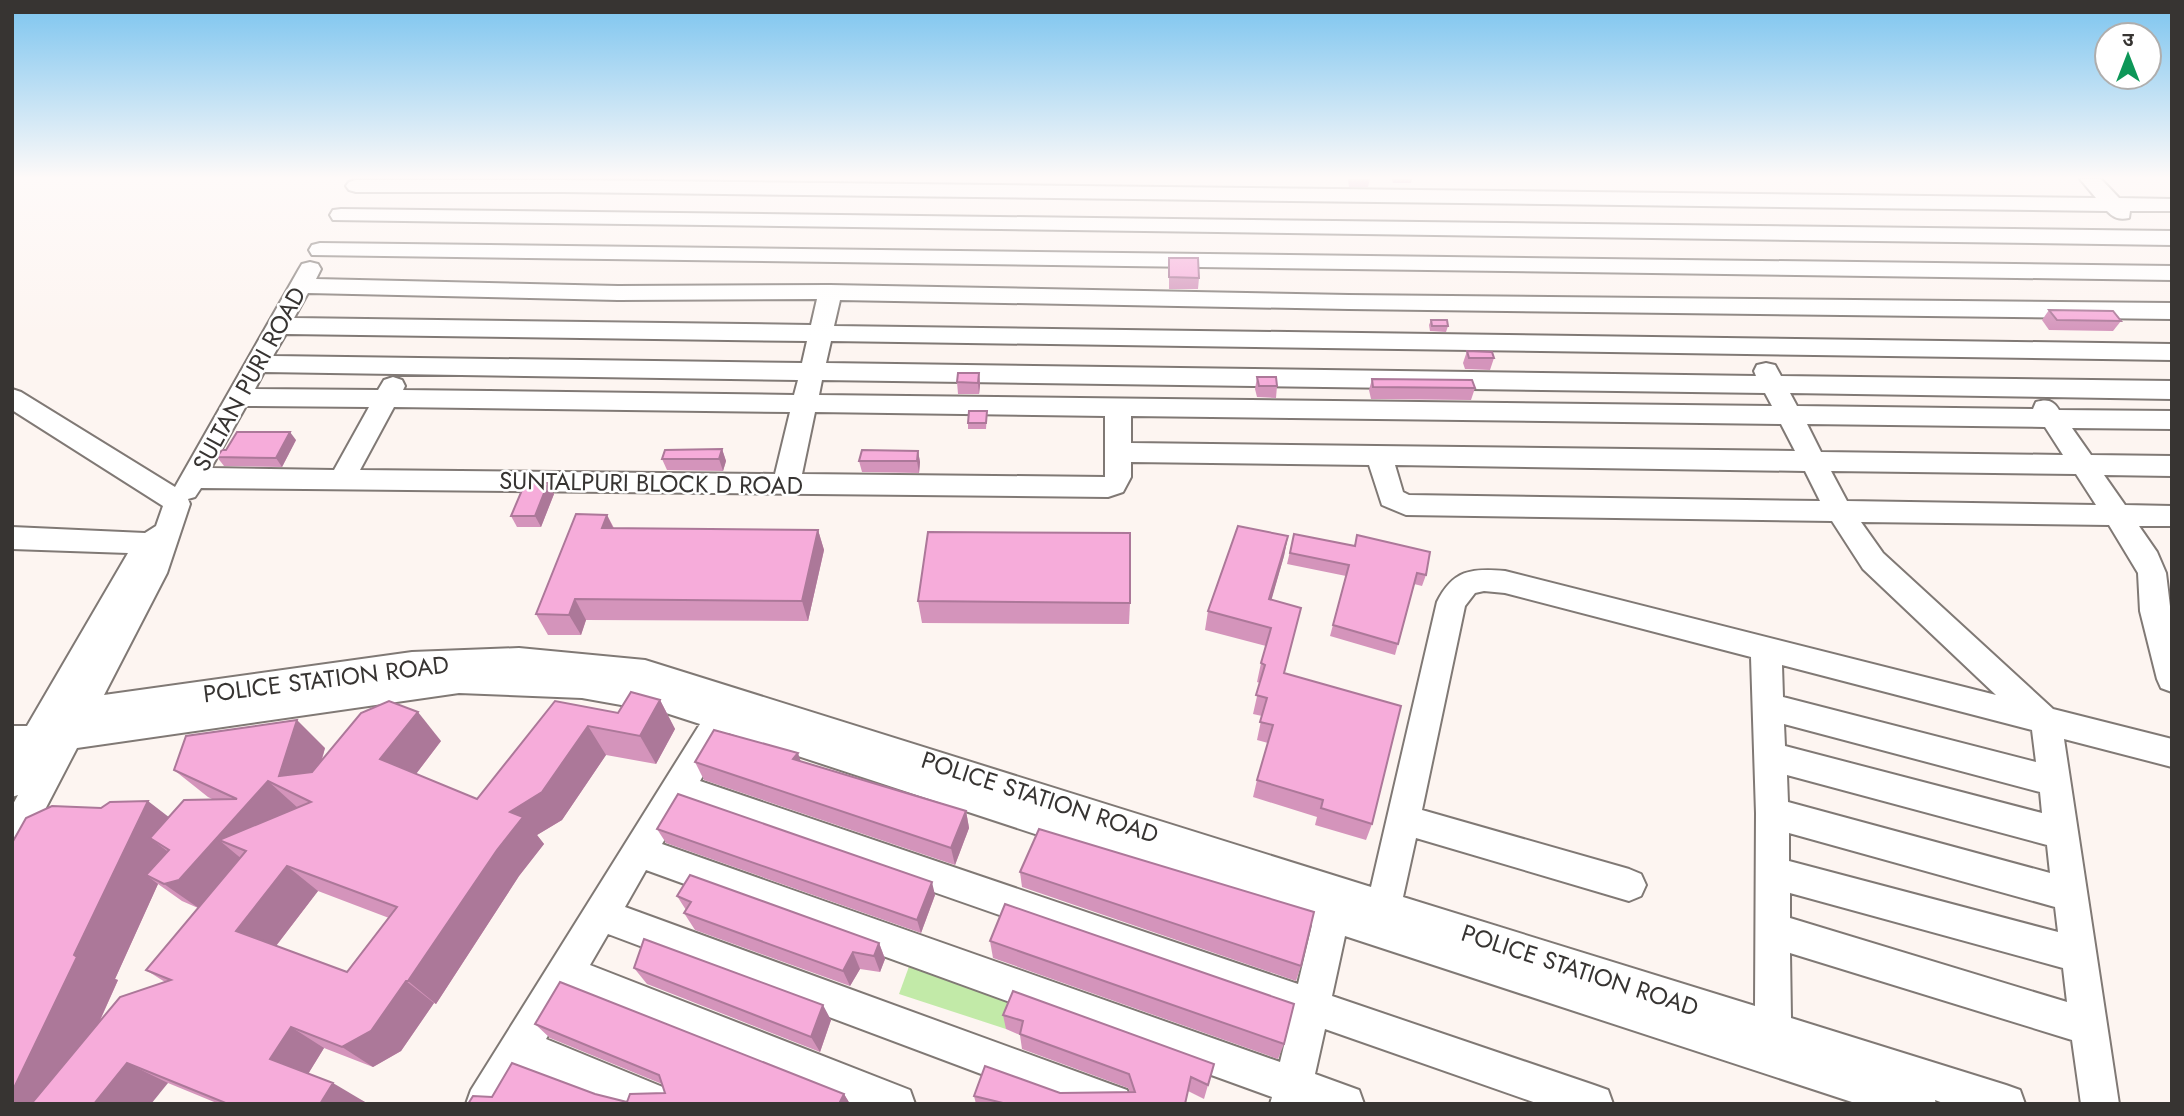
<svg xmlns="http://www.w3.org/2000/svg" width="2184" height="1116" viewBox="0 0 2184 1116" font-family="Jost,'Noto Sans Devanagari',sans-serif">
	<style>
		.green { fill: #c2eaa8 }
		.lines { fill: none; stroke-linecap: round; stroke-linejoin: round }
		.minor-casing { stroke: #807975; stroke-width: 4 }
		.minor { fill: #fff; fill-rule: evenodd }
		.wall { fill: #d494bb; fill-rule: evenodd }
		.shaded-wall { fill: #ac7899 }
		.building { fill: #f6acda; stroke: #ac7899; stroke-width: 2; fill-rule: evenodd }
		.labels { text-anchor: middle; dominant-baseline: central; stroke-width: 5; stroke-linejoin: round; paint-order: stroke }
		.street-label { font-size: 24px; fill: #373432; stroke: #fff }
	</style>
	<rect width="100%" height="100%" fill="#fdf5f1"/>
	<!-- green -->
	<path class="green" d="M915 950 1004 998 1012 1007 1006 1029 899 994Z"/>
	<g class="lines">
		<defs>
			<g id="minor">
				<path d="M2080 179H2101L2119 198 2172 199V211H2130L2129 218C2119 220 2114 218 2107 211L563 192H356L349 190 346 186 349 182 356 180H563L2096 198Z"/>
				<path d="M341 209 2172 231V245L333 220 330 215 333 210Z"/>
				<path d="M320 243 2172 266V280L312 255 309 250 312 245Z"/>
				<path d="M310 262 318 264 321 269 316 279 618 286 830 285 1349 295 2172 303V319L1349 309 840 300 834 326 2172 344V360L831 341 826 363 1756 376 1754 371 1757 365 1766 363 1775 365 1781 376 2172 381V399L1790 393 1797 406 2033 409 2036 402C2047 399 2053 400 2059 410L2172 411V429L2072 428 2091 455 2172 456V476L2104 475 2125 505 2172 506V526H2139L2157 552 2166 573 2172 623V692L2161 688 2157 679 2140 611 2138 573 2109 525 1861 522 1883 553 2053 709 2172 739V767L2064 739 2119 1104H2081L2072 1040 1790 953 1791 1018 2006 1085 2020 1090 2025 1104H1946L1935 1100 1936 1104H1858L1345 936 1332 996 1594 1085 1608 1090 1613 1104H1539L1325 1029 1315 1074 1359 1090 1364 1104H1270L1272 1097 646 870 625 907 1113 1085 1127 1090 1132 1104H1061L608 934 590 965 910 1090 915 1104H847L573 994 546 1039 670 1090 675 1104H610L528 1069 507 1104H466L471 1090 700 724 666 713 582 698 459 693 77 748 24 850 12 854V806L18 795 12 797V726H27L128 553 12 549V527L145 533 156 526 163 506 12 410V389L21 392 175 487 299 269 302 264ZM308 293 618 300 817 299 811 325 294 318ZM286 334 807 341 802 363 273 356ZM264 372 798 380 794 395 403 390 405 386 402 380 393 377 384 380 378 390 255 389ZM822 380 1765 393 1772 406 819 395ZM246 406 369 407 334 470 211 468ZM394 407 790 412 775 474 360 470ZM815 412 1105 416V477L802 474ZM1131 416 1781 424 1795 451 1131 443ZM1807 424 2045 427 2063 455 1821 452ZM1131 462 1369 465 1382 505 1406 515 1832 521 1863 569 1996 695 1505 571C1471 568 1453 570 1437 602L1371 887 645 660 519 648 412 652 104 695 167 573 190 504 188 499 195 497 201 488 1108 497 1123 492 1131 477ZM1395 465 1805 471 1820 501 1409 495 1403 492ZM1831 471 2076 474 2096 505 1847 501ZM1484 591 1505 593 1751 657 1756 813 1755 1006 1403 897 1416 838 1629 901 1641 896 1646 885 1641 874 1629 869 1422 810 1465 606 1475 593ZM1782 665 2032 730 2036 762 1783 697ZM1784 724 2040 792 2042 813 1785 746ZM728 733 1312 925 1298 984 700 781ZM1787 775 2047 845 2050 873 1788 802ZM685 805 1291 1017 1280 1062 662 844ZM1789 833 2055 907 2058 932 1789 861ZM1790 893 2063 968 2067 1002 1790 918Z"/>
			</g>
		</defs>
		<!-- minor casing -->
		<use href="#minor" class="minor-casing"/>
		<!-- minor -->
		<use href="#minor" class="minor"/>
	</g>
	<!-- wall -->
	<g class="wall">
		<path d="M1348 179H1370L1368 187H1349Z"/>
		<path d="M1392 179H1412L1411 183H1393Z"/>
		<path d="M1169 258 1199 278 1198 289H1169Z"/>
		<path d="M2049 310 2121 321 2113 331 2049 330 2042 320Z"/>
		<path d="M1431 320 1448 326 1446 332 1430 331 1429 325Z"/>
		<path d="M1467 351 1494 358 1490 370 1465 369 1463 363Z"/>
		<path d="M979 373 980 385 979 394H958L957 382Z"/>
		<path d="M1257 377 1277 386 1276 398 1257 397 1255 389Z"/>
		<path d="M1372 379 1475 388 1471 400 1371 399 1369 390Z"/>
		<path d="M987 411 986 429H968V423Z"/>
		<path d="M296 440 282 467 224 466 217 457 226 450Z"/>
		<path d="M722 449 726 461 723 471 667 470 662 459Z"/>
		<path d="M918 451 920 462 919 473 862 472 859 461Z"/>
		<path d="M548 483 554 494 541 527H517L511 516Z"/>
		<path d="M607 515 614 528 818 530 824 550 808 621 586 620 581 635H548L536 614Z"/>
		<path d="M1294 534 1426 575 1422 586 1414 584 1395 655 1330 636 1346 576 1287 564Z"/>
		<path d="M1288 536 1284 556 1271 600 1301 608 1284 673 1372 824 1366 840 1315 825 1317 817 1253 797 1257 780 1268 743 1257 740 1262 716 1253 714 1260 683 1257 682 1261 663 1266 646 1205 630 1208 611Z"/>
		<path d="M918 601 1130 603 1129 624 922 623Z"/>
		<path d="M660 700 675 729 656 764 606 755 562 820 537 835 544 844 519 876 436 1004 434 1003 401 1051 373 1067 324 1048 308 1074 365 1102 364 1104H219L168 1083 12 1104V843L168 817 212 799 208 797 174 770 325 748 322 760 441 741 416 774 477 799 555 701 618 713ZM158 884 182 901 198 908 146 970 165 982 99 1023 118 980 115 979ZM318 891 389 918 347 972 276 946Z"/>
		<path d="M801 761 966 811 969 828 955 865 704 780 695 762Z"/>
		<path d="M657 829 935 895 921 933 666 843Z"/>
		<path d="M1020 872 1301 966 1296 981 1022 887Z"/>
		<path d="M677 896 879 943 885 959 880 972 860 969 850 986 695 930 684 913 686 910Z"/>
		<path d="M990 941 1284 1044 1278 1059 993 958Z"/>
		<path d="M634 968 831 1020 820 1052 647 984Z"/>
		<path d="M1003 1015 1214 1064 1204 1099 1188 1091 1185 1104H976L974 1096 1130 1092 1128 1088 1022 1049 1020 1035 1006 1029Z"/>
		<path d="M535 1024 844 1094 850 1104H468L492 1097 595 1094 627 1102 665 1093 662 1084 550 1038Z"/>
	</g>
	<!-- shaded-wall -->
	<g class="shaded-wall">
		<path d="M979 373 980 385 979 394 978 383Z"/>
		<path d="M290 432 296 440 282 467 276 458Z"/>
		<path d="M722 449 726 461 723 471 719 459Z"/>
		<path d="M918 451 920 462 919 473 917 461Z"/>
		<path d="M548 483 554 494 541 527 535 516Z"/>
		<path d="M607 515 617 536 602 528Z"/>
		<path d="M818 530 824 550 808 621 802 601Z"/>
		<path d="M1288 536 1284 556 1266 619 1269 599Z"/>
		<path d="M575 599 586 620 581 635 569 615Z"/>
		<path d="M660 700 675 729 656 764 640 736Z"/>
		<path d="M418 712 441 741 406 787 380 759Z"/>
		<path d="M297 720 325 748 309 801 279 776Z"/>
		<path d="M588 726 606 755 562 820 537 835 544 844 519 876 436 1004 408 981 510 812Z"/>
		<path d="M798 753 804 771 793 759Z"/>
		<path d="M268 781 298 808 246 851 219 840 249 865 200 909 164 884Z"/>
		<path d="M148 801 183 828 150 838 171 854 146 875 158 884 115 979 118 980 62 1104H12V1092L74 955Z"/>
		<path d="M966 811 969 828 955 865 951 848Z"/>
		<path d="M287 866 318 891 269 955 236 931Z"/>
		<path d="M932 882 935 895 921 933 917 920Z"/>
		<path d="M879 943 885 959 880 972 874 956Z"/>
		<path d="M853 952 860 969 850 986 843 971Z"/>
		<path d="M406 981 434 1003 401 1051 373 1067 342 1047Z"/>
		<path d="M823 1005 831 1020 820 1052 811 1037Z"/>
		<path d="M291 1027 324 1048 305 1079 270 1059Z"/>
		<path d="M127 1063 168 1083 151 1104H94Z"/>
		<path d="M333 1083 365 1102 364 1104H320Z"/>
		<path d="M844 1094 850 1104H839Z"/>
	</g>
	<!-- building -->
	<g class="building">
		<path d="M1169 258H1198L1199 278 1169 277Z"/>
		<path d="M2049 310 2113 311 2121 321 2057 320Z"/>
		<path d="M1431 320H1447L1448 326H1432Z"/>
		<path d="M1467 351 1492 352 1494 358H1469Z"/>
		<path d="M958 373H979L978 383 957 382Z"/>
		<path d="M1257 377H1276L1277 386H1259Z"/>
		<path d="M1372 379 1472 380 1475 388 1373 387Z"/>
		<path d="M969 411H987L986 423H968Z"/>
		<path d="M237 432H290L276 458 217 457 222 450H226Z"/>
		<path d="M722 449 719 459H662L665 450Z"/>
		<path d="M862 450 918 451 917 461H859Z"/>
		<path d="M525 483H548L535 516H511Z"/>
		<path d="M576 514 607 515 602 528 818 530 802 601 575 599 569 615 536 614Z"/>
		<path d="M1238 526 1288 536 1269 599 1301 608 1284 673 1401 706 1372 824 1321 808 1323 800 1257 780 1273 725 1260 722 1267 698 1256 695 1265 665 1261 663 1271 628 1208 611Z"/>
		<path d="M928 532 1130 533V603L918 601Z"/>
		<path d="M1294 534 1355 546 1357 535 1430 552 1426 575 1417 573 1398 644 1333 625 1349 565 1290 553Z"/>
		<path d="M631 692 660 700 640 736 588 726 542 792 510 812 523 817 497 850 408 981H406L371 1031 342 1047 291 1027 270 1059 333 1083 320 1104H228L127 1063 94 1104H31L120 997 171 980 146 970 246 851 219 840 311 802 268 781 179 880 164 884 146 875 169 850 150 838 184 800 237 799 174 770 186 736 297 720 279 776 312 772 361 713 389 701 418 712 380 759 477 799 555 701 618 713ZM287 866 397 907 347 972 236 931Z"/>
		<path d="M714 730 798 753 793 759 966 811 951 848 695 762Z"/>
		<path d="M678 794 932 882 917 920 657 829Z"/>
		<path d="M148 801 74 955 77 957 12 1092V843L26 818 52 806 101 808 110 802Z"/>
		<path d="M1039 829 1314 912 1301 966 1020 872Z"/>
		<path d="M690 875 879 943 874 956 853 952 843 971 684 913 691 902 677 896Z"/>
		<path d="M1005 904 1294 1004 1284 1044 990 941Z"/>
		<path d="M644 939 823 1005 811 1037 634 968Z"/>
		<path d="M560 982 844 1094 839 1104H468L473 1096 492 1097 512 1063 595 1094 627 1102 630 1094 665 1093 659 1075 535 1024Z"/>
		<path d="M1013 991 1214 1064 1208 1085 1191 1077 1185 1104H1007L974 1096 985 1066 1060 1093 1135 1092 1129 1074 1020 1034 1023 1021 1003 1015Z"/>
	</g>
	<!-- sky -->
	<linearGradient id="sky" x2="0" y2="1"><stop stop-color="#7bc4ef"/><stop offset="0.53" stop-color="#fefaf9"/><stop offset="1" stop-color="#fefaf9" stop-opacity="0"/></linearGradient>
	<rect width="2184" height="335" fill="url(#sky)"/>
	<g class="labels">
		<!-- street labels -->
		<g class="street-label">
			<text transform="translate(249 379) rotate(-61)">SULTAN PURI ROAD</text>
			<text transform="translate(651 483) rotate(1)">SUNTALPURI BLOCK D ROAD</text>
			<text transform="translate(326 679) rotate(-7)">POLICE STATION ROAD</text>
			<text transform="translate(1040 797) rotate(18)">POLICE STATION ROAD</text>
			<text transform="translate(1580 970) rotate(18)">POLICE STATION ROAD</text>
		</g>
	</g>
	<!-- border -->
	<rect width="2184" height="1116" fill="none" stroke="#373432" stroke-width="28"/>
	<!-- north arrow -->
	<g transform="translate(2128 56)"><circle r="33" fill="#ffffff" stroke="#afaead" stroke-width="2"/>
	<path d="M0-5L12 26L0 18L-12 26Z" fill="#0d9758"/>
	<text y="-10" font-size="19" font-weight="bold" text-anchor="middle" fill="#373432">उ</text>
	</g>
</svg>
